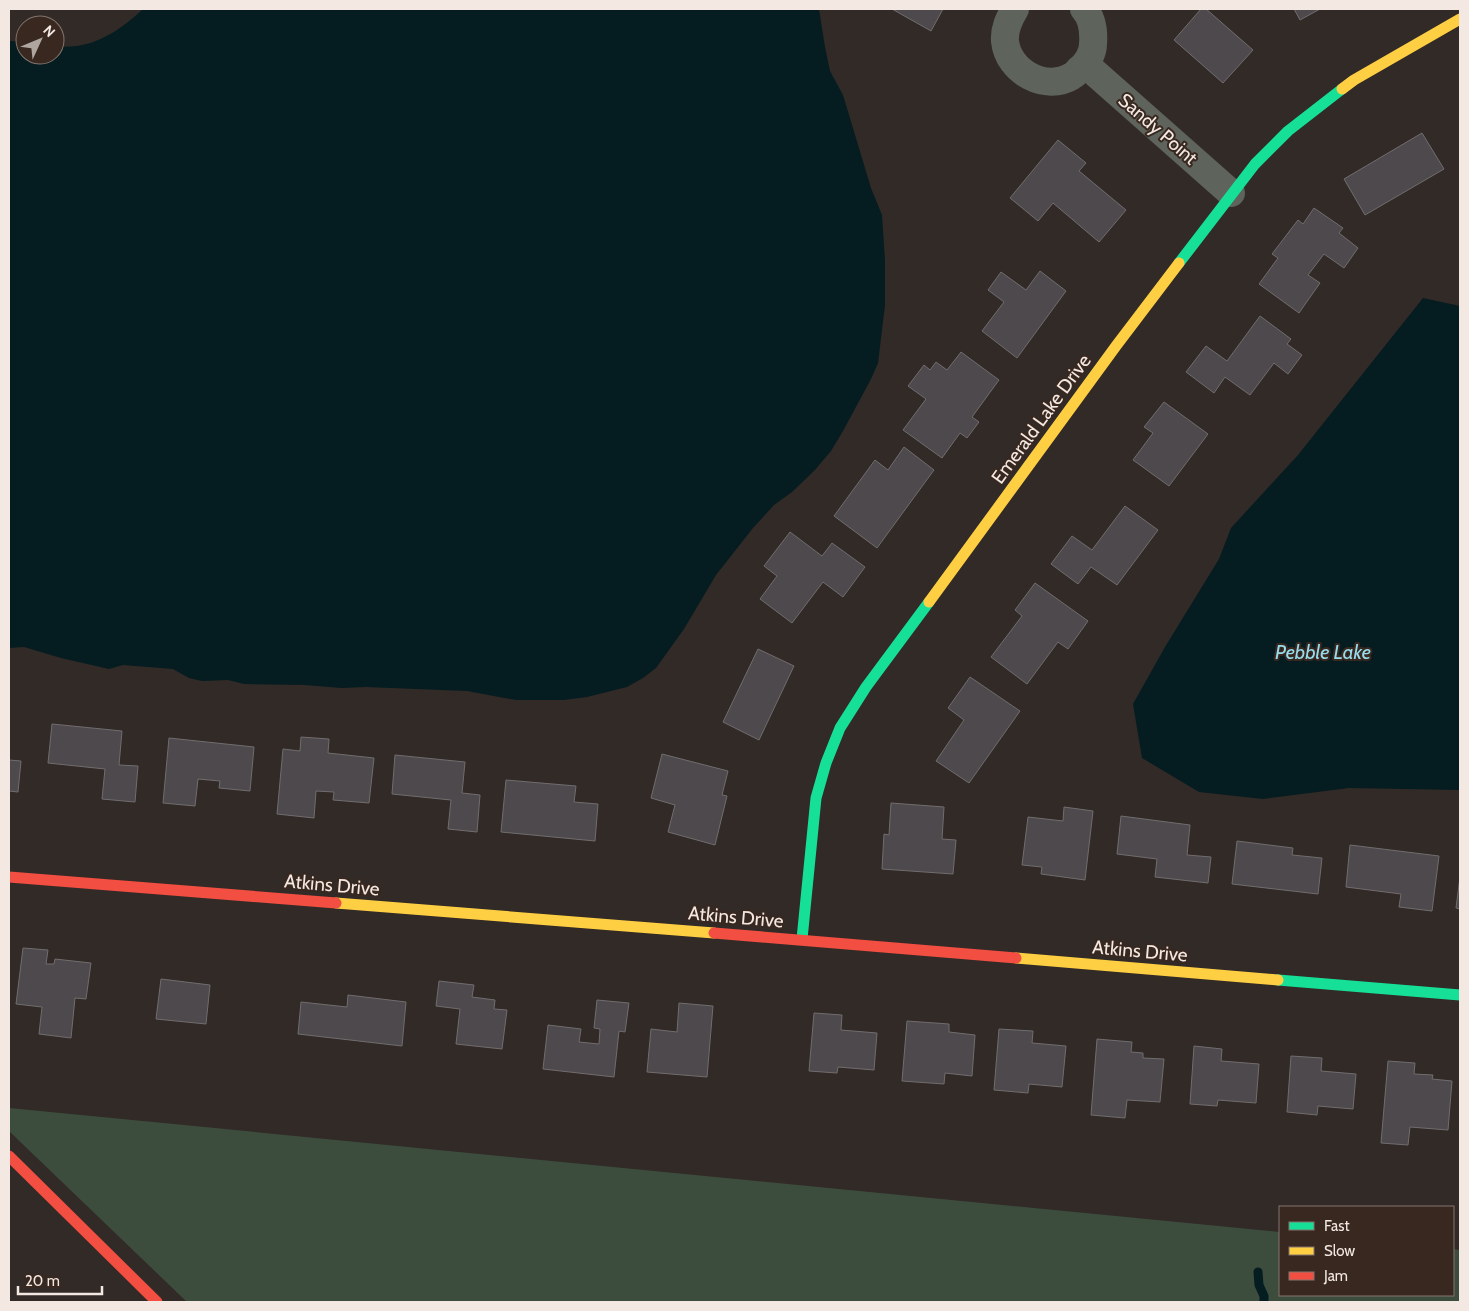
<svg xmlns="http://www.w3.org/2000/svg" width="1469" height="1311" viewBox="0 0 1469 1311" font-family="Cabin,sans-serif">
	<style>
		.green { fill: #3c4d3d }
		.water { fill: #051c21 }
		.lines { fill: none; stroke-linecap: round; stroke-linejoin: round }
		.stream { stroke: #051c21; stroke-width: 9 }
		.building { fill: #4d494c; stroke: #716d6f }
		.street { stroke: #5e635c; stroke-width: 28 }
		.fast { stroke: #16e098; stroke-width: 11 }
		.slow { stroke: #ffcf43; stroke-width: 11 }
		.jam { stroke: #f24e42; stroke-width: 11 }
		.labels { text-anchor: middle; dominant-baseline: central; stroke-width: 4; stroke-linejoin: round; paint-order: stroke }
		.street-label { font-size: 19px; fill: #f3e8e2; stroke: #382820 }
		.water-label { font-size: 20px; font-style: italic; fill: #96dced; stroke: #382820 }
	</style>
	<rect width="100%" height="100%" fill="#322a26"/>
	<!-- green -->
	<path class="green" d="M9 1108 1280 1232V1295H1453V1249L1460 1250V1302H187L9 1131Z"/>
	<!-- water -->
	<g class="water">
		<path d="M143 9H819L825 47 830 71 843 95 871 188 882 215 885 260V305L878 363 871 379 843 431 831 451 814 471 792 492 774 505 753 528 716 575 684 629 656 668 643 678 627 687 587 697 564 700H516L467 691 366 687 342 688 304 685 244 684 228 680 202 681 189 678 173 669 123 665 109 669 61 658 24 647 9 648V41L25 42V55H55V46C89 51 119 32 143 9Z"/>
		<path d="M1423 298 1460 306V790L1349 788 1263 799 1199 792 1142 758 1133 704 1165 647 1219 559 1231 528 1298 455Z"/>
	</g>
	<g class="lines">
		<!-- stream -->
		<path class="stream" d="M1258 1272 1259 1285 1264 1296V1302"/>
	</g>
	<!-- building -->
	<g class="building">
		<path d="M892 9H943L931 31Z"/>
		<path d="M1201 9H1206L1253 50 1223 83 1174 40Z"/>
		<path d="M1294 9H1320L1300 20Z"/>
		<path d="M1422 133 1444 169 1365 215 1344 179Z"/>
		<path d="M1058 140 1086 163 1079 171 1126 210 1099 242 1053 203 1038 221 1010 198Z"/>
		<path d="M1314 208 1343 228 1339 233 1358 248 1344 268 1324 254 1308 275 1320 283 1299 313 1259 284 1278 258 1272 254 1298 220 1303 224Z"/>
		<path d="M1040 271 1066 291 1017 358 982 331 1004 302 988 290 1001 272 1026 290Z"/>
		<path d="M1260 316 1291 339 1287 344 1302 355 1288 374 1274 363 1250 395 1225 377 1214 393 1186 372 1206 346 1227 361Z"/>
		<path d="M961 352 999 380 972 417 979 422 967 438 960 433 942 458 903 430 926 399 908 386 924 365 930 370 936 362 947 370Z"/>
		<path d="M1164 402 1208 434 1169 486 1133 460 1153 433 1144 427Z"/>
		<path d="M904 447 934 470 877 548 834 516 875 460 888 470Z"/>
		<path d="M1125 506 1158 530 1117 585 1091 567 1078 584 1051 564 1072 536 1092 550Z"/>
		<path d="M790 532 822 556 832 543 865 567 843 597 823 582 792 623 760 599 777 576 764 566Z"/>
		<path d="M1035 583 1088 621 1068 649 1058 642 1027 684 991 657 1022 616 1015 610Z"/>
		<path d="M758 649 794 666 759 740 723 722Z"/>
		<path d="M970 677 1020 711 969 783 936 761 964 720 948 708Z"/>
		<path d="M52 724 122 731 119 765 138 766 135 802 102 799 105 769 48 763Z"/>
		<path d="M301 737 329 739 328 753 374 758 369 803 333 800 334 792 316 791 314 818 277 814 283 749 300 751Z"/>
		<path d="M169 738 254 747 250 791 219 788 220 781 198 779 195 806 163 803Z"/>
		<path d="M662 754 728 771 722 795 727 796 715 845 668 832 675 805 651 798Z"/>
		<path d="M395 755 465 762 462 793 480 795 477 832 448 829 451 800 392 794Z"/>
		<path d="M9 760 21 761 18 792 9 791Z"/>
		<path d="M506 780 576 786 574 802 598 804 595 841 501 832Z"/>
		<path d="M891 803 944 807 942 839 956 840 953 874 882 869 884 834 889 835Z"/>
		<path d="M1064 807 1093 811 1085 880 1041 874 1042 867 1022 865 1028 817 1063 821Z"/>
		<path d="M1121 816 1190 825 1187 855 1211 857 1208 883 1155 877 1157 859 1117 854Z"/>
		<path d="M1237 841 1293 848 1292 855 1322 858 1318 894 1232 884Z"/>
		<path d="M1350 845 1439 856 1432 911 1399 907 1401 894 1346 887Z"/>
		<path d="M1460 877V909L1456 908Z"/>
		<path d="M23 948 48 950 46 964H54L55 959 91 963 86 999 75 998 71 1038 39 1034 42 1007 16 1004Z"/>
		<path d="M161 979 210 985 206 1024 156 1019Z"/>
		<path d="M439 981 474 985 472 997 495 1000 494 1009 507 1010 502 1049 456 1044 460 1009 436 1006Z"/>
		<path d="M348 995 406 1002 402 1046 298 1034 301 1002 347 1007Z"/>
		<path d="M597 1000 629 1003 625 1032 619 1031 614 1077 543 1069 548 1025 581 1029 579 1042 599 1044 600 1029 594 1028Z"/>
		<path d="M679 1003 713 1006 707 1077 647 1072 651 1029 677 1032Z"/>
		<path d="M814 1013 842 1015 841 1030 877 1033 874 1070 838 1067 837 1073 809 1071Z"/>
		<path d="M907 1021 949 1024V1032L975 1035 972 1076 945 1073 944 1084 902 1081Z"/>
		<path d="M999 1029 1033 1031 1032 1043 1066 1046 1062 1087 1029 1084 1028 1093 994 1090Z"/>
		<path d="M1097 1039 1132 1042 1131 1052 1143 1053V1058L1164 1059 1160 1102 1127 1100 1125 1118 1091 1115Z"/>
		<path d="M1194 1046 1222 1049 1221 1061 1259 1064 1256 1103 1218 1100 1217 1106 1190 1104Z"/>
		<path d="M1291 1056 1322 1058 1321 1071 1356 1074 1353 1109 1318 1106 1317 1115 1287 1112Z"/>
		<path d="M1388 1061 1415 1063 1414 1074 1433 1075 1432 1079 1452 1081 1448 1130 1410 1127 1408 1145 1381 1143Z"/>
	</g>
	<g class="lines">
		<!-- street -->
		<g class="street">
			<path d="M1015 9C1009 19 1004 29 1005 41 1008 72 1046 92 1072 76 1076 74 1078 70 1081 68 1087 63 1093 53 1093 44 1094 31 1093 19 1084 9"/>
			<path d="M1085 64 1231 193"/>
		</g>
		<!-- fast -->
		<g class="fast">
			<path d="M1179 263 1255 164 1288 131 1342 89"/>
			<path d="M802 939 816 798 826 763 840 728 866 687 929 602"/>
			<path d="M1278 980 1460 995"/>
		</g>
		<!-- slow -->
		<g class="slow">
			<path d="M1342 89 1354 80 1460 19"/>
			<path d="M929 602 1116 346 1179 263"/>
			<path d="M336 903 714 933"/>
			<path d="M1016 958 1278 980"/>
		</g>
		<!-- jam -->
		<g class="jam">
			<path d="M9 877 336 903"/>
			<path d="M714 933 1016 958"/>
			<path d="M9 1156 157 1302"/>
		</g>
	</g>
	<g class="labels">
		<!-- street labels -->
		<g class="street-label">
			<text transform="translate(1158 129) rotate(41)">Sandy Point</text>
			<text transform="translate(1041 419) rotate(-54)">Emerald Lake Drive</text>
			<text transform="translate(332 885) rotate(5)">Atkins Drive</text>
			<text transform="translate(736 917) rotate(5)">Atkins Drive</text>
			<text transform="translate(1140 951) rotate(5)">Atkins Drive</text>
		</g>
		<!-- water labels -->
		<g class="water-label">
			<text x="1323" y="652">Pebble Lake</text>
		</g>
	</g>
	<!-- border -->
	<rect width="1469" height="1311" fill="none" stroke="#f3e8e2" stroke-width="20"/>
	<!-- legend -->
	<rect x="1279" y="1206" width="175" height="90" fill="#382820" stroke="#83756e"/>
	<rect x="1289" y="1222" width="25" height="8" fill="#16e098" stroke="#83756e"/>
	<text x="1324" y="1231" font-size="15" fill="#f3e8e2">Fast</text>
	<rect x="1289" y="1247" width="25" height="8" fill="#ffcf43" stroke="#83756e"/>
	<text x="1324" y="1256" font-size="15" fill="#f3e8e2">Slow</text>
	<rect x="1289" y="1272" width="25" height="8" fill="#f24e42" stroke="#83756e"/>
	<text x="1324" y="1281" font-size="15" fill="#f3e8e2">Jam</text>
	<!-- north arrow -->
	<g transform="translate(40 40) rotate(46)"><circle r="24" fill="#382820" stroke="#83756e"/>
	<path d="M0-4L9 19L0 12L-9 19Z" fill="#afa6a0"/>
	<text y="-8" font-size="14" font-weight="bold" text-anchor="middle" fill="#f3e8e2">N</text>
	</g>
	<!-- scale -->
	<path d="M18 1286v8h84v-8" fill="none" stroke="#f3e8e2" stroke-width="2.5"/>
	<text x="25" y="1286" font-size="15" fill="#f3e8e2" stroke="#382820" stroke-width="4" paint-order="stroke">20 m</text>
</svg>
